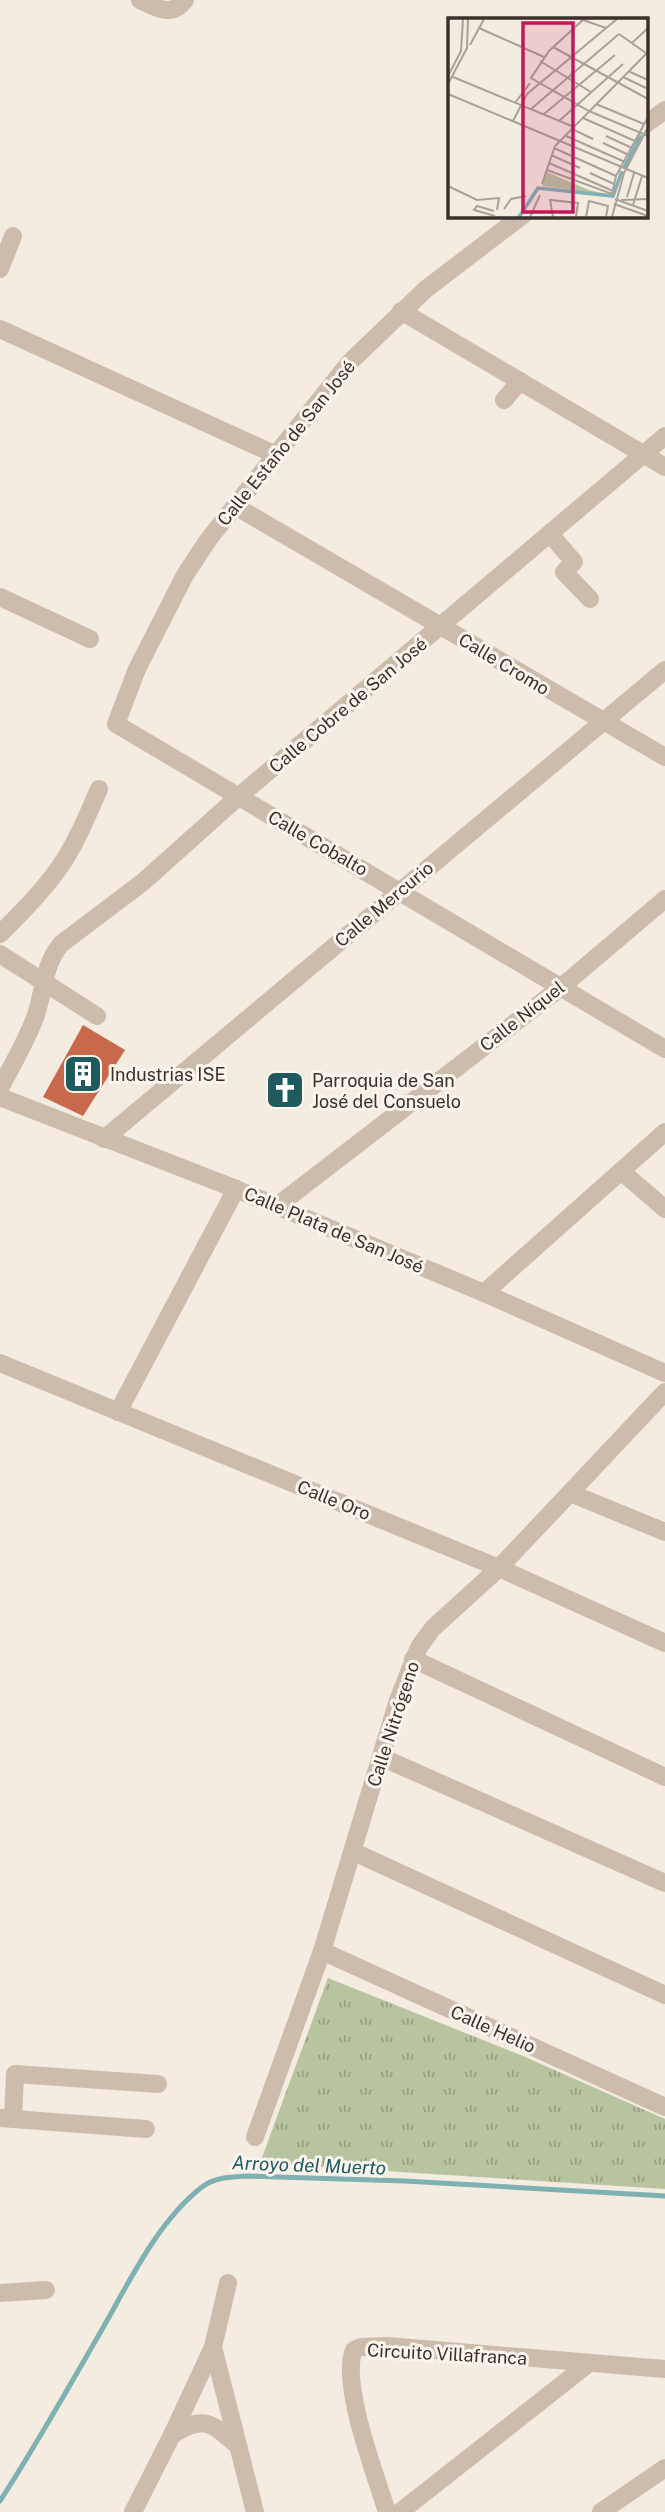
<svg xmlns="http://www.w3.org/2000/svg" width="665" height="2512" viewBox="0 0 665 2512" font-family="'Public Sans',sans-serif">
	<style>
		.park { fill: url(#park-tufts) }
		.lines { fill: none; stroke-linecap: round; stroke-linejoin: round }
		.stream { stroke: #7fb0b2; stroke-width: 5 }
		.building { fill: #c8694b }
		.minor { stroke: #cdbbac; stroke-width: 18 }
		.labels { text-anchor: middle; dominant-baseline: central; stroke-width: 6; stroke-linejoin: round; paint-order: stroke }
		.street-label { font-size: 18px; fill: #3b302b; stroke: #fbf5ee }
		.poi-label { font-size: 18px; fill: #3b302b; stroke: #fbf5ee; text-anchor: start }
		.water-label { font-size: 19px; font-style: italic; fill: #1f5a5e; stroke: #fbf5ee }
		.inset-river { fill: none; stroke: #7fb0b2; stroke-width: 3.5 }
		.inset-road { fill: none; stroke: #aaa098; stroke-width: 2 }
		.view { fill: #c2185b; fill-opacity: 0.15; stroke: #c2185b; stroke-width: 3.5 }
		.inset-edge { fill: none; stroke: #3b302b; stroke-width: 3.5 }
	</style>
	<defs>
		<pattern id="park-tufts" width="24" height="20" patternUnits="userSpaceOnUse" patternTransform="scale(1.75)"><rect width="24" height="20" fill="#b8c4a0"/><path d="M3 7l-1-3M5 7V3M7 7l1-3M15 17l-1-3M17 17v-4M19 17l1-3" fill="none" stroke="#97a083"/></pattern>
	</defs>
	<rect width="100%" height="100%" fill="#f4ebe1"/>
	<!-- park -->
	<path class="park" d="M328 1978 523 2056 665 2119V2189L260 2163Z"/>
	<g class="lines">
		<!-- stream -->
		<path class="stream" d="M0 2501C37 2444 70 2385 104 2326 130 2280 159 2220 202 2187 215 2177 232 2177 248 2176L405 2181 665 2196"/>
	</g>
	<!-- building -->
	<path class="building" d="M83 1025 125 1050 83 1116 43 1097Z"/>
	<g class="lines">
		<!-- minor -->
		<g class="minor">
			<path d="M140 0C157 8 172 18 185 0"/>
			<path d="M646 124 665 110"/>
			<path d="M523 215 426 289 349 363 208 540 185 575 137 669 116 724 665 1049"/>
			<path d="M0 269 13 236"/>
			<path d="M401 311 665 467"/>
			<path d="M0 329 276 455"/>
			<path d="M504 400 520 381"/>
			<path d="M235 506 665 757"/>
			<path d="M550 534 574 562 564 572 590 599"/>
			<path d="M0 597 90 639"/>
			<path d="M0 934C21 913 42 892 59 868 76 844 87 816 99 789"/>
			<path d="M0 954 97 1016"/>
			<path d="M0 1088C13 1064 27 1040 36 1015 44 990 44 964 61 944L143 882 238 797 665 436"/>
			<path d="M0 1097 236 1189 484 1293 665 1373"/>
			<path d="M104 1139 665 670"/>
			<path d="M621 1171 665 1209"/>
			<path d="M277 1206 560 988 665 899"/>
			<path d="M484 1293 665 1132"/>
			<path d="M0 1363 499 1568 665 1643"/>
			<path d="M118 1412 236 1189"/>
			<path d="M570 1493 665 1532"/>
			<path d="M413 1659 665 1777"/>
			<path d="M381 1757 665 1883"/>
			<path d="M354 1852 665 1995"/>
			<path d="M322 1951 665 2107"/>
			<path d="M0 2118 146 2129"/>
			<path d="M13 2118 15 2074 158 2084"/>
			<path d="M255 2137 322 1951 398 1700 419 1647 433 1628 499 1568 665 1392"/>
			<path d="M0 2293 46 2290"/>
			<path d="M213 2347 255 2512"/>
			<path d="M172 2435C204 2414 212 2423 238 2446"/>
			<path d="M133 2512 172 2435 213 2347 228 2283"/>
			<path d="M387 2512C376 2476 340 2383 354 2350L361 2347 387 2346 665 2369"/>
			<path d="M400 2512 588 2364"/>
			<path d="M601 2512 665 2468"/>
		</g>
	</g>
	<!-- icons -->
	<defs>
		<symbol id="building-square" viewBox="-11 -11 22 22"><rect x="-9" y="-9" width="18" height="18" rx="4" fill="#1f5a5e" stroke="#fbf5ee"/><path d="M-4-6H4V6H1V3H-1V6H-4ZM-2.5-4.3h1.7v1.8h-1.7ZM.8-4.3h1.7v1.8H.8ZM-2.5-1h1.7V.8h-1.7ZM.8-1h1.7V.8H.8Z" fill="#fff"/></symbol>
		<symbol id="church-square" viewBox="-11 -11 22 22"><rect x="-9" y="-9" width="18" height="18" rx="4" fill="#1f5a5e" stroke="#fbf5ee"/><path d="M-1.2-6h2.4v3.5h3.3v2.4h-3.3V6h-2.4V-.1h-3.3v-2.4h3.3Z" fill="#fff"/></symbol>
	</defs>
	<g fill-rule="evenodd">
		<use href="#building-square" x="61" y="1052" width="44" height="44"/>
		<use href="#church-square" x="263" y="1068" width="44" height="44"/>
	</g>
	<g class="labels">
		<!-- street labels -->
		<g class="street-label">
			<text transform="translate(286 443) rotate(-51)">Calle Estaño de San José</text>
			<text transform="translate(504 664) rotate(31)">Calle Cromo</text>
			<text transform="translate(348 705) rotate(-40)">Calle Cobre de San José</text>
			<text transform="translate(318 843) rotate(30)">Calle Cobalto</text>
			<text transform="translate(384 904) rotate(-40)">Calle Mercurio</text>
			<text transform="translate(522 1016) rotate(-38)">Calle Níquel</text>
			<text transform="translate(334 1230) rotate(23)">Calle Plata de San José</text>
			<text transform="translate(334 1500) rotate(22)">Calle Oro</text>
			<text transform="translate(393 1724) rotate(-72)">Calle Nitrógeno</text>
			<text transform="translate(493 2029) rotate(24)">Calle Helio</text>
			<text transform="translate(447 2354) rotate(3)">Circuito Villafranca</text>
		</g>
		<!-- poi labels -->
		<g class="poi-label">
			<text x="110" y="1074">Industrias ISE</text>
			<text x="312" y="1080">Parroquia de San<tspan x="312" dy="21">José del Consuelo</tspan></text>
		</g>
		<!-- water labels -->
		<g class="water-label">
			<text transform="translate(309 2165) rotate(2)">Arroyo del Muerto</text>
		</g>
	</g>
	<!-- overview -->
	<g transform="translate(448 18)">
		<rect width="200" height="200" fill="#f4ebe1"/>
		<path d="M99 154 141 172 162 177 94 168Z" fill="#b8c4a0"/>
		<path class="inset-river" d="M176 150 193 117M71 199 90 170 165 178 174 153"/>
		<path class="inset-road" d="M132 1 158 10M136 1 101 33 83 60 141 93 200 118M31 10 96 39M171 16 198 35M184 25 200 10M22 27 36 1M105 29 200 81M92 43 143 74M180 53 200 62M0 58 13 33 15 1M5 59 126 109M175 59 200 71M0 66 19 30 20 1M0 76 200 160M67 85 82 65M148 86 196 106M83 91 171 16M96 96 167 37M135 100 187 123M65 103 79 76 169 1M111 103 175 46M124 111 145 121M118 118 177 144M158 118 184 130M155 125 181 137M106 130 168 158M103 137 132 150M101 145 165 173M99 152 164 176 168 158 200 99M142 155 166 166M94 166 107 128 200 34M0 168 29 182 51 180 49 192M179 179 186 155M167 181 200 193M173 182 200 181M166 186 200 198M185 187 194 158M56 191 63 181 78 178M46 193 29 188 26 192 47 198M82 199 92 177M105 199 102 182 130 185 128 199M138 199 141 183 160 188 158 199M164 199 176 155 200 109"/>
		<path class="view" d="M75 5H125V194H75Z"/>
		<rect width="200" height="200" class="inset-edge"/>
	</g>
</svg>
